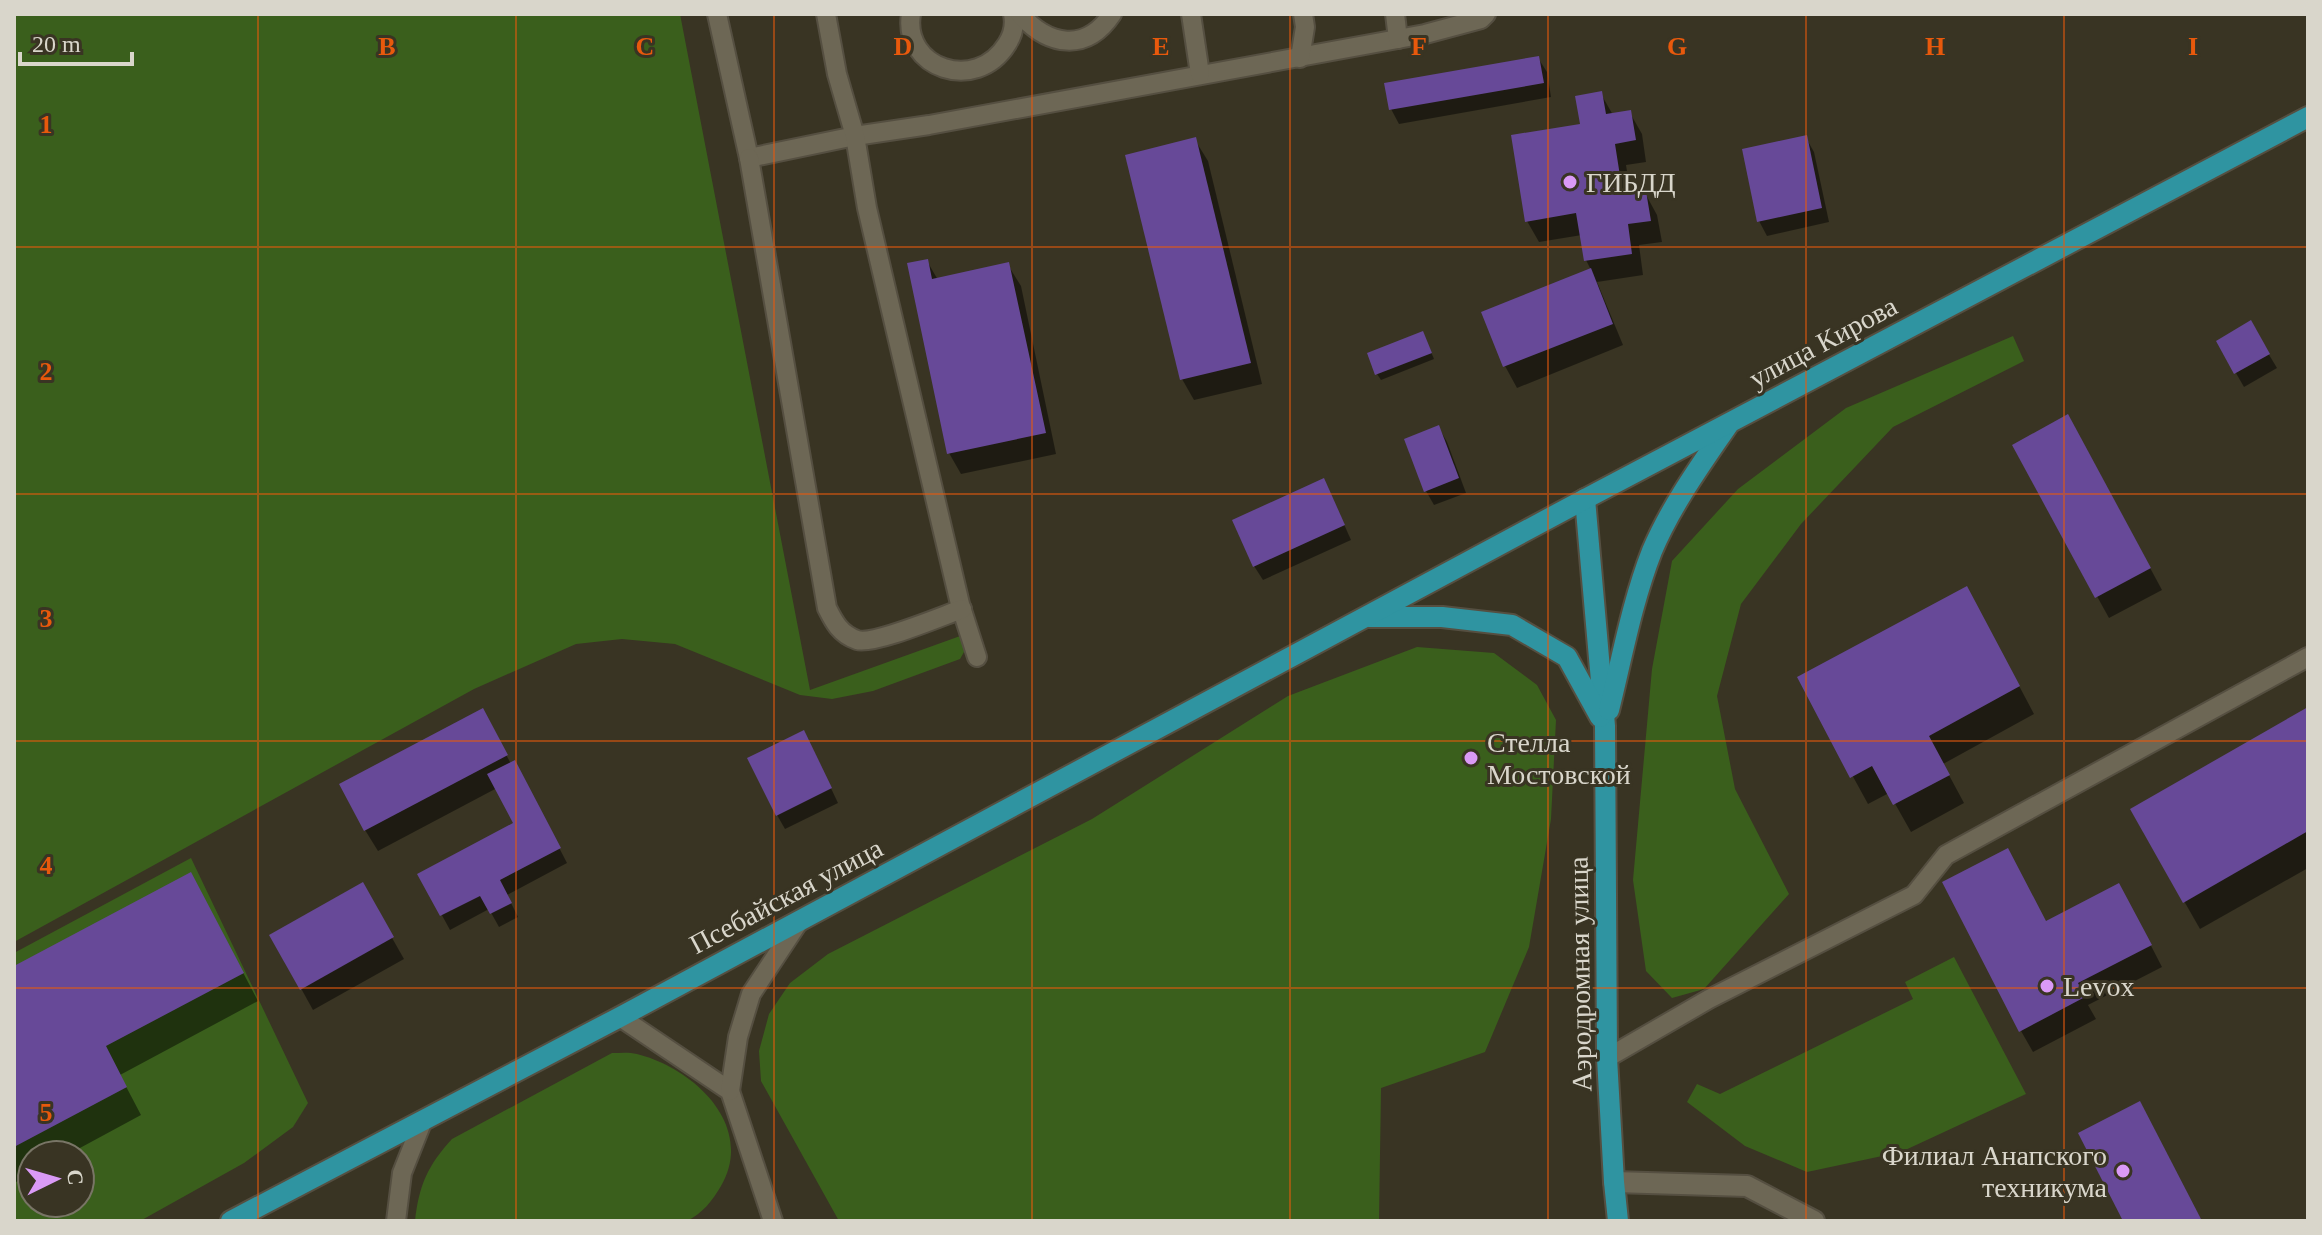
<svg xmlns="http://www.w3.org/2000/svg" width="2322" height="1235" viewBox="0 0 2322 1235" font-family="Georgia,serif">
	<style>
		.green { fill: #3a5f1c; fill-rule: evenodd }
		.shadow { fill: #0007 }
		.building { fill: #674998 }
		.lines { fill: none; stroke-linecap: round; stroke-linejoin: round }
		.service-casing { stroke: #554f41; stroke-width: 22 }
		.minor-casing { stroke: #554f41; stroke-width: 24 }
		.primary-casing { stroke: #554f41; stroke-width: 24 }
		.service { stroke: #6d6755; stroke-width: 18 }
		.minor { stroke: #6d6755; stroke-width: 20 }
		.primary { stroke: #2f94a1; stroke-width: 20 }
		.grid { fill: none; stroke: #e8590c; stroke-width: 2; stroke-opacity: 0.55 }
		.poi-dot { fill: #da9af6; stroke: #393423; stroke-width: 3 }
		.labels { text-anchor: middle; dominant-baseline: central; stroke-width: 6; stroke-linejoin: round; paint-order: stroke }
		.poi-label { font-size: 28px; fill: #d9d6cb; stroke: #393423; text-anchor: start }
		.street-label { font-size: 28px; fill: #d9d6cb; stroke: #393423 }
		.grid-label { font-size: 26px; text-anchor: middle; font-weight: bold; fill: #e8590c; stroke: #393423; stroke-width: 6; stroke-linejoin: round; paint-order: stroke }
	</style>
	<rect width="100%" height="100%" fill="#393423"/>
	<!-- green -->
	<g class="green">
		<path d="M14 14H680L810 690 963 635 964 652 960 659 873 691 832 699 800 695 675 644 622 639 576 644 474 689 14 942Z"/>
		<path d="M2013 336 2024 361 1893 427 1801 524 1741 604 1717 696 1735 789 1789 894 1704 989 1672 998 1646 971 1633 880 1652 669 1672 561 1738 489 1846 408Z"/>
		<path d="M1417 647 1494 653 1537 685 1556 720 1551 819 1529 947 1485 1052 1381 1088 1379 1221H839L761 1081 759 1051 769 1014 790 983 828 954 1092 819 1288 696Z"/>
		<path d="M191 858 308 1103 293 1127 244 1163 140 1221H17L14 1215V953ZM32 1155H80V1203H32Z"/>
		<path d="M1954 957 2026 1094 1901 1152 1807 1172 1745 1146 1687 1102 1697 1084 1720 1094 1913 999 1905 982Z"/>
		<path d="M612 1053C620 1053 629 1052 637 1054 693 1068 756 1125 721 1186 712 1201 703 1213 687 1221H415C419 1185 428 1165 452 1139Z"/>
	</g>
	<!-- shadow -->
	<g class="shadow">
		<path d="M1538 58 1547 72 1551 97 1399 124 1391 109Z"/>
		<path d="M1601 94 1613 115 1630 113 1642 134 1646 162 1626 165 1631 196 1645 193 1657 215 1662 242 1639 245 1643 275 1597 282 1623 345 1517 388 1505 366 1484 313 1591 270 1586 260 1582 235 1539 242 1527 221Z"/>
		<path d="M1806 138 1814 152 1829 222 1767 236 1759 221Z"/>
		<path d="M1195 140 1208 161 1262 384 1194 400 1182 379Z"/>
		<path d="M927 261 938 280 1008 265 1021 286 1056 454 961 474 949 453Z"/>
		<path d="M2250 323 2277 368 2244 387 2218 342Z"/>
		<path d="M1426 340 1434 359 1381 380 1377 374Z"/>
		<path d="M1439 428 1447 442 1466 493 1434 505 1426 491Z"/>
		<path d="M2080 438 2162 590 2109 618 2014 446Z"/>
		<path d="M1331 495 1351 540 1263 580 1254 566Z"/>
		<path d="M1982 616 2034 714 1943 764 1964 803 1911 832 1889 793 1868 804 1799 678Z"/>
		<path d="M2308 709V868L2200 929 2132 810Z"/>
		<path d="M494 732 511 764 522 776 567 863 507 895 518 917 499 927 489 909 450 930 420 875 516 824 497 788 378 851 365 830Z"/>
		<path d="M811 746 838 803 785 829 777 815Z"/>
		<path d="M362 885 404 959 313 1010 272 936Z"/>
		<path d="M206 902 258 1001 120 1075 141 1115 67 1155H32V1174L14 1183V968Z"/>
		<path d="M2131 907 2162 967 2088 1005 2096 1019 2033 1052 2021 1031Z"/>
	</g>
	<!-- building -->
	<g class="building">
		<path d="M1539 56 1544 83 1389 110 1384 83Z"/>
		<path d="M1602 91 1606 114 1631 110 1636 140 1615 144 1623 195 1646 191 1651 221 1628 224 1632 254 1584 261 1576 213 1525 222 1511 135 1580 124 1575 96Z"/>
		<path d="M1807 135 1822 208 1757 222 1742 149Z"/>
		<path d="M1196 137 1251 363 1180 380 1125 155Z"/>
		<path d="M928 259 932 279 1009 262 1046 433 947 454 907 263Z"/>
		<path d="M1591 268 1613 324 1503 367 1481 312Z"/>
		<path d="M2251 320 2270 354 2234 374 2216 341Z"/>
		<path d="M1423 331 1432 353 1375 375 1367 353Z"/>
		<path d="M2068 414 2151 568 2095 598 2012 445Z"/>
		<path d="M1439 425 1459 478 1424 492 1404 439Z"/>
		<path d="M1324 478 1345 525 1253 567 1232 520Z"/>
		<path d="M1967 586 2020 686 1929 736 1950 775 1893 805 1872 766 1850 778 1797 677Z"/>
		<path d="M2308 707V831L2183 903 2130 809Z"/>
		<path d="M483 708 508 755 364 831 339 784Z"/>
		<path d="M804 730 832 788 776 816 747 758Z"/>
		<path d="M515 760 561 848 500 880 512 903 490 914 480 896 440 916 417 874 513 823 487 774Z"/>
		<path d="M2008 848 2046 921 2119 883 2152 945 2078 983 2085 997 2019 1032 1942 882Z"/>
		<path d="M191 872 244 973 106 1046 127 1087 14 1147V966Z"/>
		<path d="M363 882 394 937 300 990 269 935Z"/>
		<path d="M2140 1101 2202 1221H2123L2078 1133Z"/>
	</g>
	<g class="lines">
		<defs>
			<g id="service">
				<path d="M717 14 749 158 855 136 929 125 1425 34 1481 19 1486 14"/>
				<path d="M826 14 837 74 855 136 867 208 960 604 977 657"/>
				<path d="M911 14C902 68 976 94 1007 44 1013 35 1015 24 1013 14"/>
				<path d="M1020 14C1048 46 1086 53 1112 14"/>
				<path d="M1191 14 1200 74"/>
				<path d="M1395 14 1398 39"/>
				<path d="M1300 58 1305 27 1303 14"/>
				<path d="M749 158 827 608C834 622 840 634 857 640 874 645 942 616 962 609"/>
				<path d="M620 1017 730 1091 773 1221"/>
				<path d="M1607 1058 1709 999 1914 895 1946 855 2308 657"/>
				<path d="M730 1091 738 1037 751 994 800 920"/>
				<path d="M396 1221 402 1173 423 1120"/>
			</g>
			<path id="minor" d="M1614 1182 1747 1186 1814 1221"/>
			<g id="primary">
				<path d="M1585 499 1605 726 1607 1058 1614 1182 1618 1221"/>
				<path d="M1369 617H1442L1512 625 1567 657 1600 717"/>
				<path d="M1609 710C1622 658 1632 602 1652 551 1671 506 1700 466 1728 425"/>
				<path d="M231 1221 620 1017 1585 499 2308 117"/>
			</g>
		</defs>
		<!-- service casing -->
		<use href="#service" class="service-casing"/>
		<!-- minor casing -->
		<use href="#minor" class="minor-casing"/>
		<!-- primary casing -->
		<use href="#primary" class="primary-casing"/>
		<!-- service -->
		<use href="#service" class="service"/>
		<!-- minor -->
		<use href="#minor" class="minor"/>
		<!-- primary -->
		<use href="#primary" class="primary"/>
	</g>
	<!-- grid -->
	<path class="grid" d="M258 14V1221M516 14V1221M774 14V1221M1032 14V1221M1290 14V1221M1548 14V1221M1806 14V1221M2064 14V1221M14 247H2308M14 494H2308M14 741H2308M14 988H2308"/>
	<!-- markers -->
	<g class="poi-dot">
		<circle cx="1570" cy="182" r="8"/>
		<circle cx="1471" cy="758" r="8"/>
		<circle cx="2047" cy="986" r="8"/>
		<circle cx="2123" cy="1171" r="8"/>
	</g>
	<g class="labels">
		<!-- poi labels -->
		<g class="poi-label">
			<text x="1586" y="182">ГИБДД</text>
			<text x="1487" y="742">Стелла<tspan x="1487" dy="32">Мостовской</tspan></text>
			<text x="2063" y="986">Levox</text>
			<text x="2107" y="1155" text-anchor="end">Филиал Анапского<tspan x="2107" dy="32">техникума</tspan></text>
		</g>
		<!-- street labels -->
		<g class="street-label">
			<text transform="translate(1823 342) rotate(-28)">улица Кирова</text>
			<text transform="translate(786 896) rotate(-28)">Псебайская улица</text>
			<text transform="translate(1580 974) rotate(-91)">Аэродромная улица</text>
		</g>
	</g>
	<g class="grid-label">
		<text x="387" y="55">B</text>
		<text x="645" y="55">C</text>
		<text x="903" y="55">D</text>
		<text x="1161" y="55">E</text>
		<text x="1419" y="55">F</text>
		<text x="1677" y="55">G</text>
		<text x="1935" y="55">H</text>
		<text x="2193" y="55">I</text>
		<text x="46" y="133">1</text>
		<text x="46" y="380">2</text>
		<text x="46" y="627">3</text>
		<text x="46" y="874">4</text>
		<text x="46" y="1121">5</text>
	</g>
	<!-- border -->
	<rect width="2322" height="1235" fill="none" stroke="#d9d6cb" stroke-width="32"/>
	<!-- north arrow -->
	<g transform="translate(56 1179) rotate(85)"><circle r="38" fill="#393423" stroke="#797566" stroke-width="2"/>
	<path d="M0-6L14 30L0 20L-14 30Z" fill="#da9af6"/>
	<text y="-12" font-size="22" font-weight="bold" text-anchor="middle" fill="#d9d6cb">С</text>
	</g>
	<!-- scale -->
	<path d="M20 52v12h112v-12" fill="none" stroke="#d9d6cb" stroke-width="4"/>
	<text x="32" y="52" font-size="24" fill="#d9d6cb" stroke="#393423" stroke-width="6" paint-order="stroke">20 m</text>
</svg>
